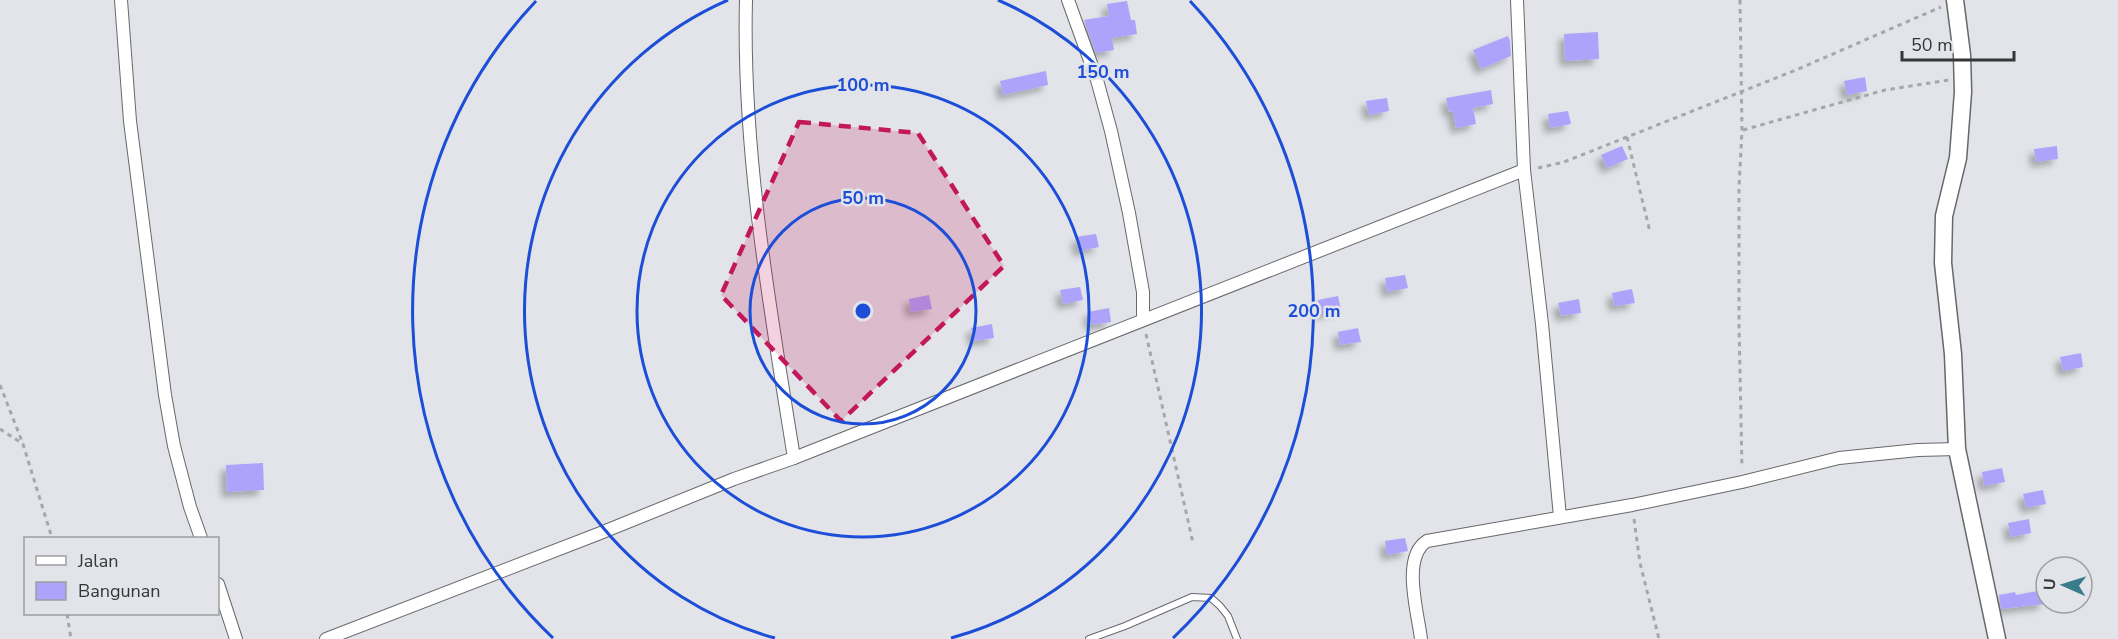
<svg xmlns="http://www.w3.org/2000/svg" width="2118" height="639" viewBox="0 0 2118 639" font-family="'Nunito Sans',sans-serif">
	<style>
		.building { fill: #ada3fb; filter: url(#shadow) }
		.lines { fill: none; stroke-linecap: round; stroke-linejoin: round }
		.lane-casing { stroke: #66686c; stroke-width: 8 }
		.street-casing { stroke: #66686c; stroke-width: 14 }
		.secondary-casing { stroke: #66686c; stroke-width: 19 }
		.path { stroke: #a6a7aa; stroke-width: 3; stroke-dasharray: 4.5 4.5; stroke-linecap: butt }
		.lane { stroke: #fff; stroke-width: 6 }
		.street { stroke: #fff; stroke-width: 12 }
		.secondary { stroke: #fff; stroke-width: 16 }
		.marked { fill: #c2185b; fill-opacity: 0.2; stroke: #c2185b; stroke-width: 4.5; stroke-dasharray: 12 8; stroke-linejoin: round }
		.ring { fill: none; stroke: #1d4ed8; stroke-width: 3 }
		.centre { fill: #1d4ed8; stroke: #e3e4e9; stroke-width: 3 }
		.ring-label { font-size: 18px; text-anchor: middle; font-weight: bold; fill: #1d4ed8; stroke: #e3e4e9; stroke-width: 5; stroke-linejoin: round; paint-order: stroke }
	</style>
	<defs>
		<filter id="shadow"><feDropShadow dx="-5.5" dy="5.5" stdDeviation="3" flood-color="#0004"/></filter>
	</defs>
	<rect width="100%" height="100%" fill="#e3e4e9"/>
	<!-- building -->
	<g class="building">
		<path d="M1127 1 1131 20H1135L1137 34 1112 38 1114 50 1096 53 1084 20 1109 16 1107 4Z"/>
		<path d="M1598 32 1599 59 1565 61 1564 34Z"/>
		<path d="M1508 36 1510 41 1511 56 1481 69 1473 50Z"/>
		<path d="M1046 71 1048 85 1003 95 1000 81Z"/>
		<path d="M1865 77 1867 91 1847 95 1844 81Z"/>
		<path d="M1491 90 1493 104 1473 108 1476 124 1456 128 1453 111 1449 112 1446 98Z"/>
		<path d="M1387 98 1389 111 1369 115 1366 101Z"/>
		<path d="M1568 111 1571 124 1550 128 1548 114Z"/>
		<path d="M1622 146 1628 159 1607 168 1601 155Z"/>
		<path d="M2057 146 2058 159 2036 162 2034 149Z"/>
		<path d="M1096 234 1099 247 1079 251 1076 237Z"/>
		<path d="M1405 275 1408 288 1387 292 1385 278Z"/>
		<path d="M1080 287 1083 300 1063 304 1060 290Z"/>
		<path d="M1632 289 1635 303 1614 306 1612 293Z"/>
		<path d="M929 295 932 309 911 312 909 299Z"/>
		<path d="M1338 296 1341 310 1320 314 1318 300Z"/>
		<path d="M1579 299 1581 313 1561 316 1558 303Z"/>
		<path d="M1109 308 1111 322 1091 325 1088 312Z"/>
		<path d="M992 324 994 338 974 341 971 328Z"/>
		<path d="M1358 328 1361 342 1340 345 1338 332Z"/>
		<path d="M2081 353 2083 367 2063 371 2060 357Z"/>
		<path d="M263 463 264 490 227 492 226 465Z"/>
		<path d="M2002 468 2005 482 1984 486 1982 472Z"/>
		<path d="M2043 490 2046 504 2026 508 2023 494Z"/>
		<path d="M2029 519 2031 533 2011 537 2008 523Z"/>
		<path d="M1405 538 1408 551 1387 555 1385 541Z"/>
		<path d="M2042 590 2045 604 2001 609 1999 595 2015 592 2016 595Z"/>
	</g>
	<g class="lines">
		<defs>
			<path id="lane" d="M1089 639 1125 626 1192 597 1211 598 1220 606 1228 616 1237 639"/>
			<g id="street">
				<path d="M121 0 130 121 165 395 174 446 190 507 201 538"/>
				<path d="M746 0C742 152 770 308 794 458"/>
				<path d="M1068 0 1097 80 1111 131 1129 213 1143 292V320"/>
				<path d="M1517 0 1524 170 1542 324 1560 517"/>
				<path d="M218 584 236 639"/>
				<path d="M326 639 598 534 734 479 794 458 1524 170"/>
				<path d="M1421 639C1418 613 1401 557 1427 541L1632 505 1742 482 1839 458 1918 450 1957 449"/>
			</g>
			<path id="secondary" d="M1955 0 1962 55 1963 92 1958 158 1944 216 1943 263 1953 354 1957 449 1997 639"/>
		</defs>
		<!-- lane casing -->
		<use href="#lane" class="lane-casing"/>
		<!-- street casing -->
		<use href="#street" class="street-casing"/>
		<!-- secondary casing -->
		<use href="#secondary" class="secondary-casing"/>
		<!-- path -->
		<g class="path">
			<path d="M1740 0 1742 130 1739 187V325L1742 468"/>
			<path d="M1743 130 1885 90 1949 80"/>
			<path d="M1627 137 1650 232"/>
			<path d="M1538 168 1564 162 1796 70 1941 7"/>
			<path d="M1146 334 1193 543"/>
			<path d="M0 385 23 444 52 538"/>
			<path d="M0 429 23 444"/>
			<path d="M1634 519 1640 563 1659 639"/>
			<path d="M67 614 71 639"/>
		</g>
		<!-- lane -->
		<use href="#lane" class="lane"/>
		<!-- street -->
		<use href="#street" class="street"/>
		<!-- secondary -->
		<use href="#secondary" class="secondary"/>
	</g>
	<!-- marked area -->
	<path class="marked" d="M799 122 918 133 1004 266 841 421 721 295Z"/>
	<!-- distance rings -->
	<g class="ring">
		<circle cx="863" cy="311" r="113"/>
		<circle cx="863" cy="311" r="226"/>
		<path d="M775 638A339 339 0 0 1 728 0M998 0A339 339 0 0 1 951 638"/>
		<path d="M553 638A451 451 0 0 1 536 1M1190 1A451 451 0 0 1 1173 638"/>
	</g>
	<circle cx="863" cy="311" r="9" class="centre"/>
	<g class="ring-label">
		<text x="1103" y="78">150 m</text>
		<text x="863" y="91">100 m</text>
		<text x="863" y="204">50 m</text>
		<text x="1314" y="317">200 m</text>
	</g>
	<!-- legend -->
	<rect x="24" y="537" width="195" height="78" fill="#e3e4e9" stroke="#9d9ea2" stroke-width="1.5"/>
	<rect x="36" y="556" width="30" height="9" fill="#ffffff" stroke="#9d9ea2" stroke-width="1.5"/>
	<text x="78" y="567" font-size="18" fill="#353637">Jalan</text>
	<rect x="36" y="582" width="30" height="18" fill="#ada3fb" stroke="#9d9ea2" stroke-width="1.5"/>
	<text x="78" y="597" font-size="18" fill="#353637">Bangunan</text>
	<!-- north arrow -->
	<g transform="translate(2064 585) rotate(273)"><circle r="28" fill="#e3e4e9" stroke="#9d9ea2" stroke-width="1.5"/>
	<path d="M0-4.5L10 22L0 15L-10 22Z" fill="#397c8c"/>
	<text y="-9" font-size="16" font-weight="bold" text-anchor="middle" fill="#353637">U</text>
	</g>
	<!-- scale -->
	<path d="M1902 51v9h112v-9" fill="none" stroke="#353637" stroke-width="3"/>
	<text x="1911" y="51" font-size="18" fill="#353637" stroke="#e3e4e9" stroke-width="4.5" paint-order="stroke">50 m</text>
</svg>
